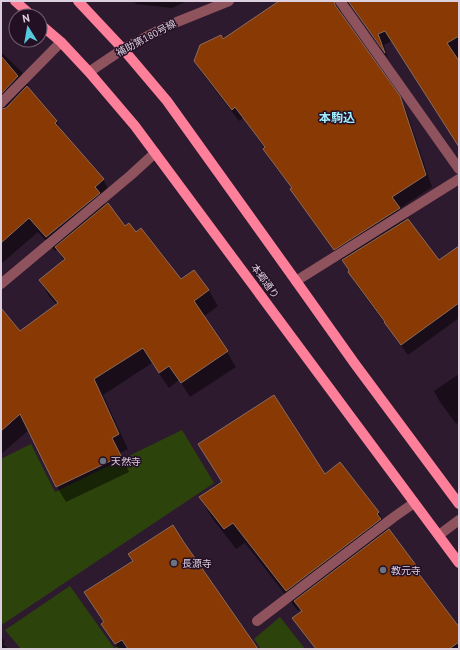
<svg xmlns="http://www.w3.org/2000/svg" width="460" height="650" viewBox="0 0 460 650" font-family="'PT Sans','Noto Sans JP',sans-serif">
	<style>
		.green { fill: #2c440c }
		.shadow { fill: #0007 }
		.building { fill: #883904; stroke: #8c6b5b }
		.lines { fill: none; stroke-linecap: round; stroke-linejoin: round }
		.minor { stroke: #8f535e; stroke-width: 10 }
		.major { stroke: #fd7f9a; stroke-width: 10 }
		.worship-dot { fill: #6b7280; stroke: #241025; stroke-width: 1.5 }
		.labels { text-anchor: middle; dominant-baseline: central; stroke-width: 3; stroke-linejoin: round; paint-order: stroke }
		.street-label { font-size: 10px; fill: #ddd0de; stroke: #241025 }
		.poi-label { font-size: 10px; fill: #ddd0de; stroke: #241025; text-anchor: start }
		.quarter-label { font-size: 12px; font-weight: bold; fill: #9eedfd; stroke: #241025 }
	</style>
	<rect width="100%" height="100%" fill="#2e1a2f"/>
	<!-- green -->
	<g class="green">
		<path d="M182 430 214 483 3 624 1 622V459L31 444 55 492Z"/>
		<path d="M70 586 114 648 118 646 120 649H21L5 630Z"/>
		<path d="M280 617 305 649H261L254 639Z"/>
	</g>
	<!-- shadow -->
	<g class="shadow">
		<path d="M134 1H187L172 8 136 4Z"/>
		<path d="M289 1H335L341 10 340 14 399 97 406 110 432 187 399 209 406 221 439 262 459 247V318L408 355 355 283 343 260 342 261 298 201 292 189 271 161 265 149 243 118 239 121 202 73 195 61 222 40Z"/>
		<path d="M343 1H459V146L392 41 384 45 388 58 353 8 349 5H345Z"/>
		<path d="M1 52 21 71 29 86 27 88 57 122 64 135 103 179 111 194 103 201 106 206 125 227 136 233 181 281 194 271 209 291 218 306 203 317 227 352 236 367 190 397 179 380 169 388 152 363 103 395 128 449 120 453 129 472 66 502 57 487 29 430 1 454V310L19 332 57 305 49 296 40 280 64 261 58 250 55 251 38 232 1 264Z"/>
		<path d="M459 374V422L456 424 440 402 434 391Z"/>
		<path d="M199 444 325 476 340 464 379 513 390 534 420 573 428 587 459 628V649H341L303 615 300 609 298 611 245 543 236 549 212 518 200 498 223 483Z"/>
		<path d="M85 592 256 649H118L103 624 104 623 95 609Z"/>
		<path d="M1 636 5 642 3 644 9 649H1Z"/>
	</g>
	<!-- building -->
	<g class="building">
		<path d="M279 1H334L335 5 400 96 426 175 392 197 400 208 334 250 290 189 292 188 263 149 265 147 235 107 232 110 194 61 200 45 221 35 223 39Z"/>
		<path d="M348 1H459V36L447 43 459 61V147L385 31 378 34 385 53Z"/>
		<path d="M1 56 18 76 1 94Z"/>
		<path d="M27 86 57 121 55 123 104 179 95 187 100 193 46 237 29 218 1 243V109L6 108Z"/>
		<path d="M108 203 125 226 129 223 136 232 141 228 181 279 194 270 209 290 194 301 228 351 181 383 169 366 159 373 143 348 94 379 119 434 112 438 121 456 56 487 20 414 1 431V308L20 331 58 303 39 280 65 259 55 247Z"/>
		<path d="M408 219 439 260 459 246V303L401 345 384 322H385L348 272 349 270 342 260Z"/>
		<path d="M274 395 325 474 340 462 379 512 377 514 381 519 286 591 233 523 224 529 199 497 222 482 198 444Z"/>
		<path d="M173 525 183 541 258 649H128L122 640 115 644 101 624 104 622 84 592 133 561 128 554Z"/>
		<path d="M389 529 421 572 419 574 459 627V642L449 649H316L292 618 302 611 294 601Z"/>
	</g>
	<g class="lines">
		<!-- minor -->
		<g class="minor">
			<path d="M340 1 459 169"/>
			<path d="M89 72 123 49 167 26 229 1"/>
			<path d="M1 103 61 42"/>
			<path d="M296 281 459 179"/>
			<path d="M1 284 131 175 155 153"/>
			<path d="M439 535 459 520"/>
			<path d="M257 621 394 517 414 503"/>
		</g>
		<!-- major -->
		<g class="major">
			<path d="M15 1 32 16"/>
			<path d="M78 1 123 49 167 101 296 281 355 364 459 504"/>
			<path d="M40 24 61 42 89 72 135 126 459 563"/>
		</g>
	</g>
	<!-- markers -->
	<g class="worship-dot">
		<circle cx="103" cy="461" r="4"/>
		<circle cx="174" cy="563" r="4"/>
		<circle cx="383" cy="570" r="4"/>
	</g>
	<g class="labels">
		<!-- street labels -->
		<g class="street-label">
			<text transform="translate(146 38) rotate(-28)">補助第180号線</text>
			<text transform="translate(265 281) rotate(54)">本郷通り</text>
		</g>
		<!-- poi labels -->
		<g class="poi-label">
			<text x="111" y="461">天然寺</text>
			<text x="182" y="563">長源寺</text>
			<text x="391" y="570">教元寺</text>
		</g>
		<!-- quarter labels -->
		<g class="quarter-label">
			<text x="337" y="117">本駒込</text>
		</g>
	</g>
	<!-- border -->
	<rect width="460" height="650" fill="none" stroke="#ddd0de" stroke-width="4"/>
	<!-- north arrow -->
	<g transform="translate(28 28) rotate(349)"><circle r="19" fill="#241025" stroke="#6e5d6f"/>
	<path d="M0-3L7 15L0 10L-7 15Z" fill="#55cadf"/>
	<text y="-6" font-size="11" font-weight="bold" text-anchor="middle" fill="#ddd0de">N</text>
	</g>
</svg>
